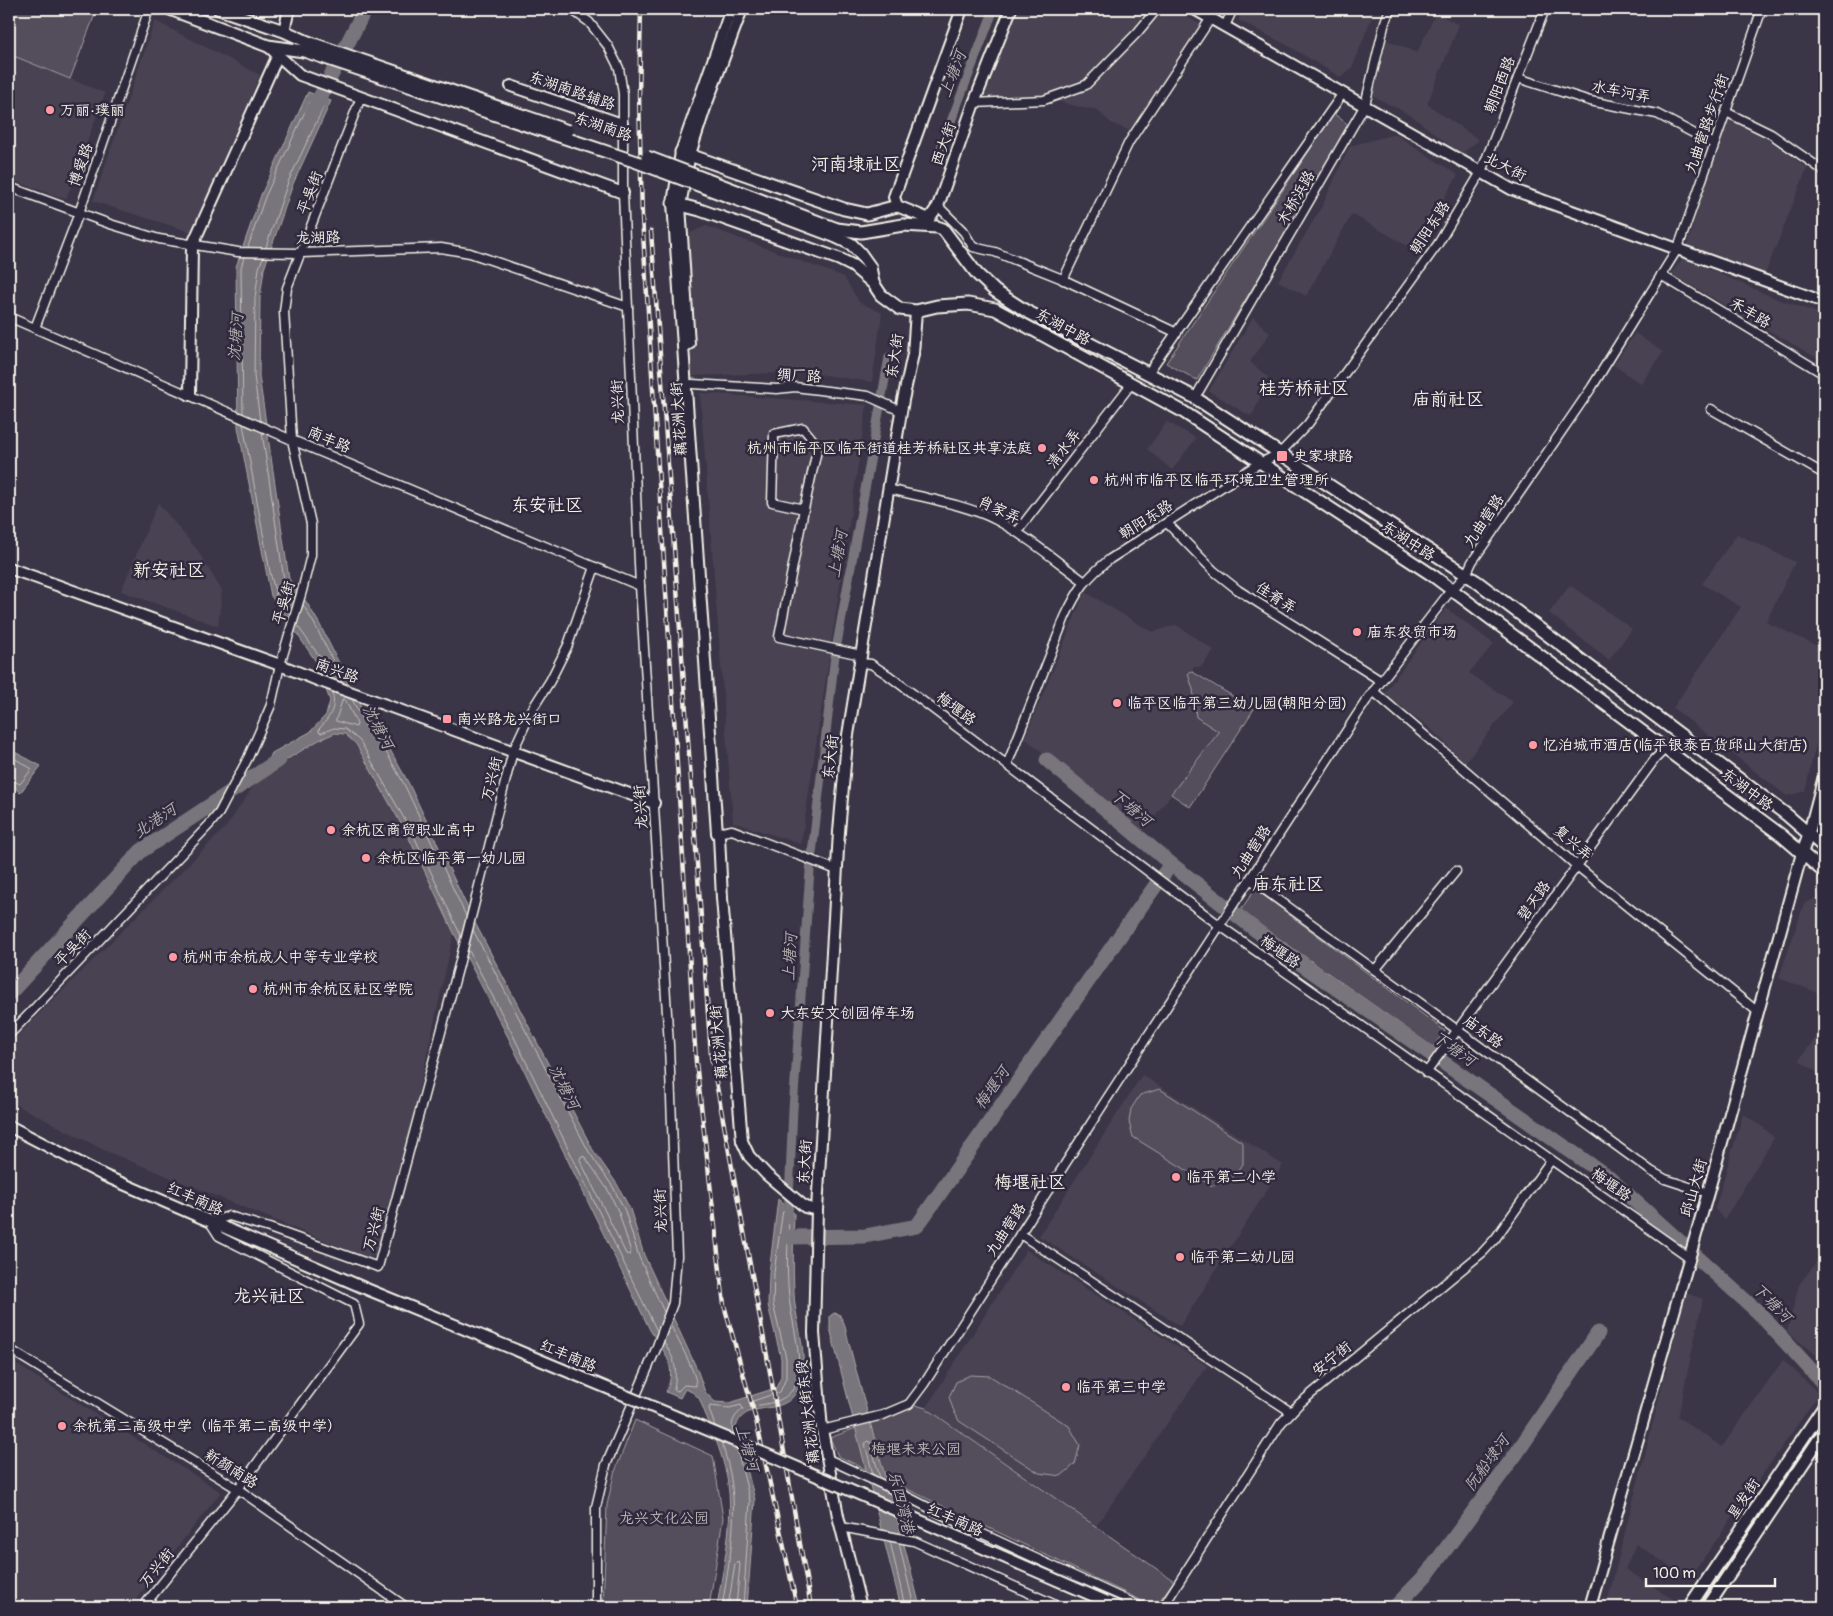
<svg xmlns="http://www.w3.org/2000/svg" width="1833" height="1616" viewBox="0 0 1833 1616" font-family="Pangolin,'LXGW WenKai TC',sans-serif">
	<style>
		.built { fill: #484352 }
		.green { fill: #534e5c; stroke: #a4a0a2 }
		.water { fill: #78747b; stroke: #aaa6a7 }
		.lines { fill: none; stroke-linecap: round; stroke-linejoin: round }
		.shore { stroke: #c2bfbc; stroke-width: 1 }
		.canal { stroke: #78747b; stroke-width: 9 }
		.river { stroke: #78747b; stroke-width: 15 }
		.street-casing { stroke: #f4f1e8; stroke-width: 11 }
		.secondary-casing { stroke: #f4f1e8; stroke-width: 14 }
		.primary-casing { stroke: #f4f1e8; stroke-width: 15 }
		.street { stroke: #2f2a3d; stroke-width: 8 }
		.secondary { stroke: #2f2a3d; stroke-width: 10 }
		.primary { stroke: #2f2a3d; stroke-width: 11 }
		.rail-casing { stroke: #f4f1e8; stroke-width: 4.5 }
		.rail { stroke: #2f2a3d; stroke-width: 2.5; stroke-dasharray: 8; stroke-linecap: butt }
		.secondary-bridge-casing { stroke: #f4f1e8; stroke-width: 14; stroke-linecap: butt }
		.primary-bridge-casing { stroke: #f4f1e8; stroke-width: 15; stroke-linecap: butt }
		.secondary-bridge { stroke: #2f2a3d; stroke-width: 10 }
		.primary-bridge { stroke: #2f2a3d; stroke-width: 11 }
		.poi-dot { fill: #ff9aa2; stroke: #2f2a3d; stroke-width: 2 }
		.labels { text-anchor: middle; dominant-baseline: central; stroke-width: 5; stroke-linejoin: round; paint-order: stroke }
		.street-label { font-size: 15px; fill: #f4f1e8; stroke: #2f2a3d }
		.poi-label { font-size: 15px; fill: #f4f1e8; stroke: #2f2a3d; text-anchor: start }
		.park-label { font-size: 15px; fill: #bcb8b7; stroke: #2f2a3d }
		.water-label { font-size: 16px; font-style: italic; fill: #b6b2b2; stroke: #2f2a3d }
		.quarter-label { font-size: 18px; fill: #f4f1e8; stroke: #2f2a3d }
	</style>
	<rect width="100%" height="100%" fill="#3b3647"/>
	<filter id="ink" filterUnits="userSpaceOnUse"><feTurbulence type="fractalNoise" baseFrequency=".02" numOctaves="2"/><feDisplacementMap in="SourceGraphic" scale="10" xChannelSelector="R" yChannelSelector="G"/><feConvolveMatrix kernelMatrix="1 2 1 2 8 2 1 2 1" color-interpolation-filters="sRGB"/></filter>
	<g filter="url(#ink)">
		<!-- built -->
		<g class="built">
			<path d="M1018 9H1171L1207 28 1136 133 1111 123 1096 109 1083 108 1054 100 983 102Z"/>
			<path d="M1243 9H1375L1352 68 1340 77 1287 45 1238 20Z"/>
			<path d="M1436 13 1459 25 1427 104 1479 140 1461 154 1412 116 1373 96 1387 40 1417 53Z"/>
			<path d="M155 21 260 75 191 232 93 201Z"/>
			<path d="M9 54 105 93 66 199 9 179Z"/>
			<path d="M1725 118 1771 141 1807 168 1765 274 1687 246Z"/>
			<path d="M1395 134 1458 175 1413 249 1352 214 1306 296 1278 281 1322 206 1350 146Z"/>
			<path d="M706 226 844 277 859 302 882 313 872 382 805 372 691 376 688 234Z"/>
			<path d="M1683 258 1777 299 1824 315V362L1671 274Z"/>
			<path d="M1253 317 1270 333 1250 362 1268 377 1254 412 1250 416 1209 391Z"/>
			<path d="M1635 333 1663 352 1641 384 1614 365Z"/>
			<path d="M700 393 867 405 801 844 733 822Z"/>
			<path d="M1167 422 1196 438 1172 470 1147 449Z"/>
			<path d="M158 503 198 551 222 591 218 626 121 591Z"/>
			<path d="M1737 534 1795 562 1766 622 1824 649V710L1805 791 1787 796 1673 708 1741 607 1702 584Z"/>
			<path d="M1570 585 1632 629 1609 660 1549 613Z"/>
			<path d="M1085 592 1152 632 1176 625 1214 650 1201 667H1194L1188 674 1193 689 1196 717 1219 732 1141 834 1025 738Z"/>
			<path d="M1446 608 1494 644 1469 673 1513 702 1465 763 1429 727 1384 694Z"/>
			<path d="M335 733 345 734 356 744 408 836 454 933 384 1246 377 1256 365 1257 106 1151 9 1101V1044L226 827 261 775 319 740Z"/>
			<path d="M1821 895 1824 898V998L1821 994 1779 978 1804 904Z"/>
			<path d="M1824 1027V1077L1799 1060Z"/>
			<path d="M1142 1075 1283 1165 1180 1326 1039 1236Z"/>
			<path d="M1743 1114 1764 1128 1774 1138 1724 1220 1715 1209Z"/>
			<path d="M1026 1250 1207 1366 1096 1526 926 1408Z"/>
			<path d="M1824 1252V1361L1787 1332 1799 1285Z"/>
			<path d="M1686 1293 1703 1299 1678 1417 1722 1447 1783 1360 1819 1394 1689 1579 1636 1544 1625 1569 1673 1599 1669 1607H1606Z"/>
			<path d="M9 1360 221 1492 130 1607H9Z"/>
		</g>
		<!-- green -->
		<g class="green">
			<path d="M9 9H97L70 79 9 54Z"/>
			<path d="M1334 114 1350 126 1197 380 1166 363Z"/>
			<path d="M1191 671 1254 709 1190 807 1171 794 1219 732 1196 717 1193 689 1188 674Z"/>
			<path d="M1255 889 1445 1031 1433 1047 1240 911Z"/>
			<path d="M1160 1089 1243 1143V1164L1231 1180 1212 1186 1133 1137 1129 1122 1131 1109 1140 1095Z"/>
			<path d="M970 1375 990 1376 1069 1426 1080 1445 1075 1464 1061 1476 1039 1473 959 1421 953 1409 949 1397 956 1382Z"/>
			<path d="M915 1405 926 1408 1174 1581 1155 1607 838 1456 830 1438Z"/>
			<path d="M635 1420 713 1456 723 1518 709 1607H603L607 1505 614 1474Z"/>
		</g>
		<!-- water -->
		<g class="water">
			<path d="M308 92 331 101 293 184 264 269 260 298 259 376 289 579 307 603 319 623 369 723 389 748 408 782 472 917 593 1150 617 1184 630 1209 644 1255 697 1369 705 1392 715 1402 729 1403 776 1388 781 1377V1358L768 1305 769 1273 778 1199 794 1213C793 1240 793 1267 794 1293 795 1324 814 1367 795 1394 780 1417 744 1399 736 1427L755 1500 747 1607H717C723 1566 735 1520 727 1478 722 1450 709 1424 699 1398L692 1392 685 1389 680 1398 666 1392C678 1365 664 1352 650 1330L508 1037 454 933 408 836 356 744 345 734 335 733 319 740 261 775 272 753 310 732 326 715 330 701 317 663 271 596 238 427 236 267 261 195Z"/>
			<path d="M9 749 41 766 20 793 9 781Z"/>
			<path d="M834 1313 839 1314 844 1323C867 1418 897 1512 920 1607H901L830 1328V1316Z"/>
		</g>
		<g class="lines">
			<!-- shore -->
			<g class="shore">
				<path d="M248 247 265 197 310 101 312 99 322 103 324 106 288 182 266 247"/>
				<path d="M243 413 241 268 244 257"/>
				<path d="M260 421 254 376 255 298 259 268 263 257"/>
				<path d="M243 424 270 572 276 595 290 615"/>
				<path d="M262 432 284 580 295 596"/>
				<path d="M303 605 315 625 344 683"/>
				<path d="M297 625 322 660 327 677"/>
				<path d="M332 692C337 708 329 718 319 729V732L321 733 334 728 345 729 360 741 413 834 461 936"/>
				<path d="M343 699 346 701 357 724 356 727 336 721Z"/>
				<path d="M352 699 365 725 385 750 404 784 466 916"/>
				<path d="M9 755 32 769 20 784 9 779"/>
				<path d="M473 930 589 1152 613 1187 625 1211 639 1257 664 1312"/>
				<path d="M468 949 513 1035 657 1331"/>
				<path d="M582 1156 585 1157 608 1190 619 1213 631 1252 630 1255 626 1254 580 1160Z"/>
				<path d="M783 1212H786L789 1216C788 1243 786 1270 789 1297 791 1319 805 1365 796 1384 787 1402 771 1403 754 1406L751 1404 753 1401 780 1392 786 1378V1358L773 1304 774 1273Z"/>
				<path d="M664 1342C676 1362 677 1367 674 1390L678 1391 684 1385 696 1386C698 1375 676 1337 670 1324"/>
				<path d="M715 1426 709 1409 710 1406 729 1408 741 1405 743 1409C734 1416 730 1422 733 1434"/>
				<path d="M721 1442C743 1499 731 1550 722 1607"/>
				<path d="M737 1449 750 1501 743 1607"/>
				<path d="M873 1474 865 1444 867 1441 870 1442 880 1478"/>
				<path d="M890 1541 905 1607"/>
				<path d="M899 1543 914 1607"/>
				<path d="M728 1607 735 1564 738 1562 740 1564 736 1607"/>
			</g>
			<!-- canal -->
			<g class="canal">
				<path d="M940 150 994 9"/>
				<path d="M788 1220 793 1109 810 871 835 655 889 357"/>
			</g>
			<!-- river -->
			<g class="river">
				<path d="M312 113 365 9"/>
				<path d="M1047 760 1171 864 1284 952 1608 1177 1758 1312 1824 1384"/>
				<path d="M9 994 141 851 279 760"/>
				<path d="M788 1237 865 1236 917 1226C1002 1105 1085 984 1171 864"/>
				<path d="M1395 1607 1428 1573 1516 1454 1598 1333"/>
			</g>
			<defs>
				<g id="street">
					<path d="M571 9 589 22 608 46 619 68 623 94V193L640 586 669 1045 677 1256 673 1303 656 1349 606 1465 596 1507V1607"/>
					<path d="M1225 26 1233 9"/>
					<path d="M1518 78 1590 101 1657 114 1714 144"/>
					<path d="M974 103 1044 100 1086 85 1137 33 1157 9"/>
					<path d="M1726 112 1771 134 1824 171"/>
					<path d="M9 187 110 224 159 239 238 252 301 253 441 248 470 253 628 307"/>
					<path d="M938 206 964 232 973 247 995 252 1060 278 1177 333"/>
					<path d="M1661 275 1824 374"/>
					<path d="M1063 280 1129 142 1211 18"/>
					<path d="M9 317 292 440 640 586"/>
					<path d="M35 328 79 213 149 9"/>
					<path d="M1148 373 1343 93"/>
					<path d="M692 384 777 389 795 387 868 396 901 411"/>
					<path d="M1199 391 1365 105 1385 22 1390 9"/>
					<path d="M1711 409 1824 474"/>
					<path d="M889 489C920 497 968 505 996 520 1028 537 1056 561 1085 582"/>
					<path d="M804 509 772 502 774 434 803 428 818 446 804 509 779 637 861 655"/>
					<path d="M1167 523 1214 571 1238 590 1381 681"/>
					<path d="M1017 532 1132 383"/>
					<path d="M860 663 871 664 888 675 1219 925 1689 1257"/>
					<path d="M1373 691 1577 866 1758 1012"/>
					<path d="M1007 765 1065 617C1078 589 1086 578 1110 559L1253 467 1280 453 1308 424 1438 244 1481 172 1545 9"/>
					<path d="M717 833 732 830 837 870"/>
					<path d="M1250 879 1651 1171 1665 1179 1708 1193"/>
					<path d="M1375 970 1456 871"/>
					<path d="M9 1035 209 825 219 813 248 758 271 705 280 665 302 591 311 555V524L292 440 284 312 287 288 361 97"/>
					<path d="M1426 1073 1655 759 1666 748"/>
					<path d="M1020 1234 1291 1412"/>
					<path d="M9 1349 238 1489 406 1607"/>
					<path d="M822 1430 883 1415 909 1404 924 1384 1106 1100 1366 701 1448 594 1466 575 1472 562 1592 387 1678 248 1762 9"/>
					<path d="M828 1459 892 1489 957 1522 1141 1607"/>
					<path d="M841 1527 914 1541 1060 1607"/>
					<path d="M143 1607 238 1489 359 1324 354 1304 219 1236 210 1222 229 1216 269 1228 378 1267 459 965 513 751 533 708 550 681 568 645 595 567"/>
					<path d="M1163 1607 1281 1423 1299 1404 1483 1252 1495 1239 1551 1160"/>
				</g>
				<g id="secondary">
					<path d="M731 9 681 152 673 203 717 833 719 836 722 898 742 1141 749 1156 767 1175 805 1207 817 1210"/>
					<path d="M962 9 894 197 897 206 929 219 938 206 974 103 1011 9"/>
					<path d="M1194 9 1511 189 1824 302"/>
					<path d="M284 31 289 9"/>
					<path d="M268 46 300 75 623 193"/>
					<path d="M511 86 622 124"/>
					<path d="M689 344 680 205 690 154 705 108 742 9"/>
					<path d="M190 395 192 246 278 55"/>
					<path d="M9 568 280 665 320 681 654 803"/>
					<path d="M1810 829 1824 776"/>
					<path d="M9 1126 105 1176 369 1290 516 1350"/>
					<path d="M861 1607 838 1516 822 1430 814 1333 817 1210 839 832 847 741 903 400 913 354 916 311"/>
					<path d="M1590 1607 1711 1182 1802 853 1809 834"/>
				</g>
				<g id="primary">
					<path d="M170 9 268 46 304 51"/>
					<path d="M219 9 284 31 308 42"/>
					<path d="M681 152 844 209 867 214 897 206"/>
					<path d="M673 203 700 210 839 259 853 266 873 283"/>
					<path d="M837 229 861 232 903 225 937 227 943 229 977 274 995 291 1026 311 1192 396 1476 581 1787 815 1824 847"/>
					<path d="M834 236 851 244 860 253 870 267 873 283 881 295 900 309 916 311 937 306 968 304 995 309 1182 411 1432 575 1781 835 1824 872"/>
					<path d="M1689 1607 1824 1407"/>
					<path d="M1707 1607 1824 1432"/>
				</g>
			</defs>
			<!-- street casing -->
			<use href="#street" class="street-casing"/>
			<!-- secondary casing -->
			<use href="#secondary" class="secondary-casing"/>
			<!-- primary casing -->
			<use href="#primary" class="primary-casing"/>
			<!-- street -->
			<use href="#street" class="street"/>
			<!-- secondary -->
			<use href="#secondary" class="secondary"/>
			<!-- primary -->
			<use href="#primary" class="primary"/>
			<defs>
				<g id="rail">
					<path d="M641 9 639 95 642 217 696 1062 724 1305 756 1420 797 1607"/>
					<path d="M651 231 711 1055 770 1372 811 1607"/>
				</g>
			</defs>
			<!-- rail casing -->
			<use href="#rail" class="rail-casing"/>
			<!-- rail -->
			<use href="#rail" class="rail"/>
			<defs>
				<path id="secondary-bridge" d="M516 1350 780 1460 1119 1607"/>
				<g id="primary-bridge">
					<path d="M308 42 568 131"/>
					<path d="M304 51 637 162 834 236"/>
					<path d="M647 157 837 229"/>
				</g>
			</defs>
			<!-- secondary-bridge casing -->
			<use href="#secondary-bridge" class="secondary-bridge-casing"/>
			<!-- primary-bridge casing -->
			<use href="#primary-bridge" class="primary-bridge-casing"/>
			<!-- secondary-bridge -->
			<use href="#secondary-bridge" class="secondary-bridge"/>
			<!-- primary-bridge -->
			<use href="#primary-bridge" class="primary-bridge"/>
		</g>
	</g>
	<!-- markers -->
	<g class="poi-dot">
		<circle cx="50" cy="110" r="5"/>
		<circle cx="1042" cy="448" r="5"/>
		<rect x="1276" y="450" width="12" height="12" rx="2.5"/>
		<circle cx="1094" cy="480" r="5"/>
		<circle cx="1357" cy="632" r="5"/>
		<circle cx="1117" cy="703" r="5"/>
		<rect x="442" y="714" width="10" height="10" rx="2.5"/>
		<circle cx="1533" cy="745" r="5"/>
		<circle cx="331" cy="830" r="5"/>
		<circle cx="366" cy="858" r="5"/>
		<circle cx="173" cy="957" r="5"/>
		<circle cx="253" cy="989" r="5"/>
		<circle cx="770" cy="1013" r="5"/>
		<circle cx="1176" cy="1177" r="5"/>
		<circle cx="1180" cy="1257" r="5"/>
		<circle cx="1066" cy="1387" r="5"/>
		<circle cx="62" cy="1426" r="5"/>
	</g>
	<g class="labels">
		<!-- street labels -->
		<g class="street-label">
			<text transform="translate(1500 85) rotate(-69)">朝阳西路</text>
			<text transform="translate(572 91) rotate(19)">东湖南路辅路</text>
			<text transform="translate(1621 92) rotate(11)">水车河弄</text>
			<text transform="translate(1707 124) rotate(-71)">九曲营路步行街</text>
			<text transform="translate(603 127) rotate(19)">东湖南路</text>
			<text transform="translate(944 144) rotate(-70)">西大街</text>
			<text transform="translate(81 165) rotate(-71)">博爱路</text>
			<text transform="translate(1505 167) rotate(27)">北大街</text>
			<text transform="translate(310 193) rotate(-69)">平吴街</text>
			<text transform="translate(1296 198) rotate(-60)">木桥浜路</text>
			<text transform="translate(1430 228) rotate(-57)">朝阳东路</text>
			<text transform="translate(318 238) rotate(-1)">龙湖路</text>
			<text transform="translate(1750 313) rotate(31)">禾丰路</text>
			<text transform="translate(1063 327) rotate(29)">东湖中路</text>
			<text transform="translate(895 356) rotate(-81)">东大街</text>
			<text transform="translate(799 376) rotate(3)">绸厂路</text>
			<text transform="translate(618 402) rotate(-92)">龙兴街</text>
			<text transform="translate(679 419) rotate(-94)">藕花洲大街</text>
			<text transform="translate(329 440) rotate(23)">南丰路</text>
			<text transform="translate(1064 449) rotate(-52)">清水弄</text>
			<text transform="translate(999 510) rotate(25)">肖家弄</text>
			<text transform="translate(1146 520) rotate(-32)">朝阳东路</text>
			<text transform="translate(1484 521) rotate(-56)">九曲营路</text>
			<text transform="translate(1408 541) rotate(33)">东湖中路</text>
			<text transform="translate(1276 598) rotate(33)">佳肴弄</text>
			<text transform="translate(284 603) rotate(-74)">平吴街</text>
			<text transform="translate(337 671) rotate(20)">南兴路</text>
			<text transform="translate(956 709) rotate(37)">梅堰路</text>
			<text transform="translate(831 757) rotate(-84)">东大街</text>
			<text transform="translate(492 779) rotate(-76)">万兴街</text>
			<text transform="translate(1747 790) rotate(37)">东湖中路</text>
			<text transform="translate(641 807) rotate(-94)">龙兴街</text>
			<text transform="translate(1573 843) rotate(40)">复兴弄</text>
			<text transform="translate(1251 852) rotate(-57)">九曲营路</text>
			<text transform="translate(1534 901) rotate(-54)">碧天路</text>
			<text transform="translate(73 948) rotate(-46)">平吴街</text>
			<text transform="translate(1280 952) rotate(35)">梅堰路</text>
			<text transform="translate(1483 1032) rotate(36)">庙东路</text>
			<text transform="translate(719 1042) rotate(-95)">藕花洲大街</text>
			<text transform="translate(805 1162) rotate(-86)">东大街</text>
			<text transform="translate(1611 1185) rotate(35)">梅堰路</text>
			<text transform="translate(1694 1188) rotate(-74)">邱山大街</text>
			<text transform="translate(195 1199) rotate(24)">红丰南路</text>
			<text transform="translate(661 1211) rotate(-92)">龙兴街</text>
			<text transform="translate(374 1229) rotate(-75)">万兴街</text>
			<text transform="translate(1006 1230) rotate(-57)">九曲营路</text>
			<text transform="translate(568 1356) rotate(23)">红丰南路</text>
			<text transform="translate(1332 1359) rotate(-39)">安宁街</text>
			<text transform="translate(808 1412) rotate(-97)">藕花洲大街东段</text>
			<text transform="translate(231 1469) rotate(32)">新颜南路</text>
			<text transform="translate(1744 1499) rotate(-56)">星发街</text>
			<text transform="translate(955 1520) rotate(24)">红丰南路</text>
			<text transform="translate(157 1568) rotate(-51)">万兴街</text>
		</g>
		<!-- poi labels -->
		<g class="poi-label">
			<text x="60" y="110">万丽·璞丽</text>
			<text x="1032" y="448" text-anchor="end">杭州市临平区临平街道桂芳桥社区共享法庭</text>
			<text x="1293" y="456">史家埭路</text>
			<text x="1104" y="480">杭州市临平区临平环境卫生管理所</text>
			<text x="1367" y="632">庙东农贸市场</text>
			<text x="1127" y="703">临平区临平第三幼儿园(朝阳分园)</text>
			<text x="457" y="719">南兴路龙兴街口</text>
			<text x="1543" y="745">忆泊城市酒店(临平银泰百货邱山大街店)</text>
			<text x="341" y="830">余杭区商贸职业高中</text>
			<text x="376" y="858">余杭区临平第一幼儿园</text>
			<text x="183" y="957">杭州市余杭成人中等专业学校</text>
			<text x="263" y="989">杭州市余杭区社区学院</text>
			<text x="780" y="1013">大东安文创园停车场</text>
			<text x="1186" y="1177">临平第二小学</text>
			<text x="1190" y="1257">临平第二幼儿园</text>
			<text x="1076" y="1387">临平第三中学</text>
			<text x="72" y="1426">余杭第二高级中学（临平第二高级中学）</text>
		</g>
		<!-- park labels -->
		<g class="park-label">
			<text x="916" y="1449">梅堰未来公园</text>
			<text x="664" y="1518">龙兴文化公园</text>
		</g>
		<!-- water labels -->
		<g class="water-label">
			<text transform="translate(953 74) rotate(-69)">上塘河</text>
			<text transform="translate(236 337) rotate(-86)">沈塘河</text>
			<text transform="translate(838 554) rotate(-80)">上塘河</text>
			<text transform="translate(378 727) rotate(62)">沈塘河</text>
			<text transform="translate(1131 808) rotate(40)">下塘河</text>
			<text transform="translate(155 821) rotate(-34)">北港河</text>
			<text transform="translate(790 957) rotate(-87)">上塘河</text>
			<text transform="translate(1454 1049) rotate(35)">下塘河</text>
			<text transform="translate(564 1087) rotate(63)">沈塘河</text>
			<text transform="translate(992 1088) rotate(-55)">梅堰河</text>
			<text transform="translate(1772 1303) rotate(45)">下塘河</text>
			<text transform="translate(747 1448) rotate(74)">上塘河</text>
			<text transform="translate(1487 1463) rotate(-54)">阮船埭河</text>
			<text transform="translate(901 1502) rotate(76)">乐四湾港</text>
		</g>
		<!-- quarter labels -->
		<g class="quarter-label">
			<text x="856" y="164">河南埭社区</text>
			<text x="1304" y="388">桂芳桥社区</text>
			<text x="1448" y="399">庙前社区</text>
			<text x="547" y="505">东安社区</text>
			<text x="169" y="570">新安社区</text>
			<text x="1288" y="884">庙东社区</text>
			<text x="1030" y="1182">梅堰社区</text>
			<text x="269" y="1296">龙兴社区</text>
		</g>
	</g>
	<!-- margin -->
	<rect width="1833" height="1616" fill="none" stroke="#2f2a3d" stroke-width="30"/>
	<rect x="15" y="15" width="1803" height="1586" fill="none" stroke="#f4f1e8" stroke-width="2" filter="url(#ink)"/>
	<!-- scale -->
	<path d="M1646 1578v8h129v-8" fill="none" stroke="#f4f1e8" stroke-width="2.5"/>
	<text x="1653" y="1578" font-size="15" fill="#f4f1e8" stroke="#2f2a3d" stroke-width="4" paint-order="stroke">100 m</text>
</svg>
